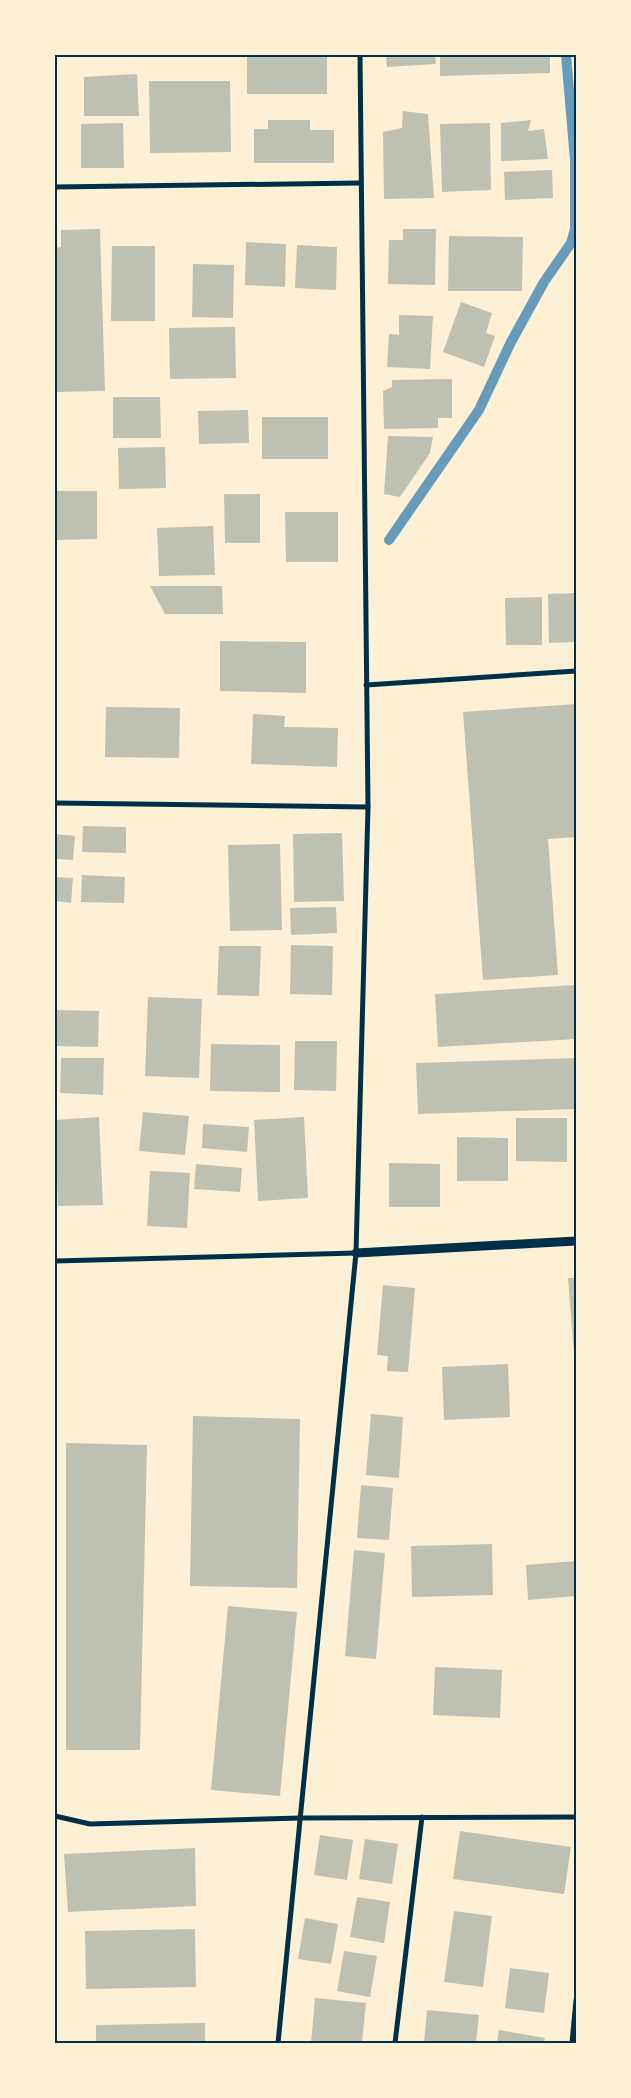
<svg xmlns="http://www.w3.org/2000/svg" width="631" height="2098" viewBox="0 0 631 2098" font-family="'Space Grotesk',sans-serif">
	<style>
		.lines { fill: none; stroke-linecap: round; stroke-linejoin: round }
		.stream { stroke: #669bbc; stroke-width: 10 }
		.building { fill: #bec0b2 }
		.minor { stroke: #003049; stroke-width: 5 }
		.tertiary { stroke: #003049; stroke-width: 9 }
		.neatline { fill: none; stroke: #003049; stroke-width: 2 }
	</style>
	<rect width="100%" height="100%" fill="#fdf0d5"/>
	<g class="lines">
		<!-- stream -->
		<path class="stream" d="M389 540 479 410 511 342 544 282 571 243 575 229V160L566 55"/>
	</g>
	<!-- building -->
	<g class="building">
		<rect x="247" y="55" width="80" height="39"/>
		<path d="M386 55H435L436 64 387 67Z"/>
		<path d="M440 55H550V73L440 76Z"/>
		<path d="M137 74 139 116H84V77Z"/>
		<path d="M149 81H230L231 152 150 153Z"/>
		<path d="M403 111 428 114 434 198 384 199 383 132 402 128Z"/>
		<path d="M268 120H310V130H334V163H254V129H268Z"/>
		<path d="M531 120 528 131 544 129 548 159 501 161V123Z"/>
		<path d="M123 123 124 168H81V124Z"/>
		<path d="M490 123 491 190 442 192 440 124Z"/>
		<path d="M552 170 553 198 505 200 504 172Z"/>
		<path d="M100 229 105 391 55 392V248L61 247V230Z"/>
		<path d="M403 229H436L435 285 388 284 389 240H403Z"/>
		<path d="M449 236 523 237 522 291H448Z"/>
		<path d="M246 242 286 244 285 287 245 285Z"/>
		<path d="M297 245 337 247 336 290 295 288Z"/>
		<path d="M112 246H155V321H111Z"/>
		<path d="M193 264 234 265 233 318 192 317Z"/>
		<path d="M461 302 492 313 486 333 495 336 484 367 443 352Z"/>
		<path d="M399 315 433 316 430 369 387 367 389 334 399 335Z"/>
		<path d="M235 327 236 378 170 379 169 328Z"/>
		<path d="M452 379V418H438V428L384 429 383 391 392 387V380Z"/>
		<path d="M113 397H160L161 438H113Z"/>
		<path d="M248 410 249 443 199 444 198 411Z"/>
		<rect x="262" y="417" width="66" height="42"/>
		<path d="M388 436 433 437 430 453 400 497 384 494Z"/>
		<path d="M165 447 166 488 119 489 118 448Z"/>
		<path d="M55 491H97V539L55 540Z"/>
		<path d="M224 494H260V543H225Z"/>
		<path d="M285 512H338V562H286Z"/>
		<path d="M213 526 215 575 159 576 157 528Z"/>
		<path d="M150 586H222L223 614H165Z"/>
		<path d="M576 593V642L549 643 548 594Z"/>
		<path d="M542 597V645H506L505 598Z"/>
		<path d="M220 641 306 642V693L220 691Z"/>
		<path d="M576 704V837L548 839 558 975 483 980 463 712Z"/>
		<path d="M106 707 180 708 179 758 105 757Z"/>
		<path d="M253 714 285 716 284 727 338 728 337 767 251 764Z"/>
		<path d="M83 826 126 827V853L82 852Z"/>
		<path d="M342 833 344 901 294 902 293 834Z"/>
		<path d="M55 834 75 836 73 860 55 859Z"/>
		<path d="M280 844 282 930 230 931 228 845Z"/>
		<path d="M82 875 125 877 124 903 81 902Z"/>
		<path d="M55 877 73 878 71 903 55 901Z"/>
		<path d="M336 907 337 933 291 935 290 908Z"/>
		<path d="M291 945 333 946 332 995 290 994Z"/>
		<path d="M219 946H261L259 996 217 995Z"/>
		<path d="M576 985V1039L438 1047 435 994Z"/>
		<path d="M148 997 202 999 199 1078 145 1076Z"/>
		<path d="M55 1010 99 1011 98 1047 55 1046Z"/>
		<path d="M295 1041H337L336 1091 294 1090Z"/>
		<path d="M211 1044 280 1045V1092L210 1091Z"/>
		<path d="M61 1058H104L103 1095 60 1093Z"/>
		<path d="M576 1058V1109L418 1114 416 1063Z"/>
		<path d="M143 1112 189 1116 185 1155 139 1151Z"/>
		<path d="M99 1117 103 1205 58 1206 55 1120Z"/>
		<path d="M304 1117 308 1198 258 1201 254 1120Z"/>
		<path d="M516 1118H567V1162L516 1161Z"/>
		<path d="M203 1124 249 1127 247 1152 202 1148Z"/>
		<path d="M457 1137 508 1138V1181H457Z"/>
		<path d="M389 1163 440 1164V1207H389Z"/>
		<path d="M196 1164 242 1168 240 1192 194 1189Z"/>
		<path d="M150 1171 190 1173 187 1228 147 1226Z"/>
		<path d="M568 1278H576V1366H575Z"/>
		<path d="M383 1285 415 1288 408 1372 387 1371 388 1356 377 1355Z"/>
		<path d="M508 1364 510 1417 444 1420 442 1367Z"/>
		<path d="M371 1414 403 1417 399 1478 366 1475Z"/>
		<path d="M193 1416 300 1419 297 1588 190 1586Z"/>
		<path d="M66 1443 147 1445 140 1750H66Z"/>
		<path d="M361 1485 393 1488 389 1540 357 1538Z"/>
		<path d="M492 1544 493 1595 412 1597 411 1546Z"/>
		<path d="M354 1550 385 1553 376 1659 345 1656Z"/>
		<path d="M576 1561V1596L528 1600 526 1565Z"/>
		<path d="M228 1606 297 1612 280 1796 211 1790Z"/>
		<path d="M435 1667 502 1670 500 1718 433 1715Z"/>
		<path d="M460 1831 571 1847 564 1894 453 1879Z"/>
		<path d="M320 1835 353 1840 347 1880 314 1875Z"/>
		<path d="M365 1839 398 1844 392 1884 359 1879Z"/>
		<path d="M195 1848 196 1906 68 1912 64 1854Z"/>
		<path d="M357 1897 390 1902 384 1943 350 1937Z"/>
		<path d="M454 1911 492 1916 483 1987 444 1982Z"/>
		<path d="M305 1918 338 1924 331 1964 298 1959Z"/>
		<path d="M195 1929 196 1987 86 1989 85 1931Z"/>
		<path d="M344 1951 377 1956 370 1997 337 1991Z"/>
		<path d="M510 1968 549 1973 544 2013 505 2008Z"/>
		<path d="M315 1998 366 2003 362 2043H311Z"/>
		<path d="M427 2010 479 2015 476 2043H424Z"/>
		<path d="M205 2023V2043H96V2025Z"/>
		<path d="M499 2030 545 2038 544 2043H497Z"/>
	</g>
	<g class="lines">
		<!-- minor -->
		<g class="minor">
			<path d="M55 187 360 183"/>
			<path d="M366 685 576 671"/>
			<path d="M55 803 368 807"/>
			<path d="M55 1261 356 1253"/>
			<path d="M55 1816 90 1824 301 1818 576 1817"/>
			<path d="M278 2043 356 1253 368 807 360 55"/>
			<path d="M395 2043 422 1817"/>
			<path d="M572 2043 576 2000"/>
		</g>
		<!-- tertiary -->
		<path class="tertiary" d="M356 1253 576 1241"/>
	</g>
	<!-- border -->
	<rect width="631" height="2098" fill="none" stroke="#fdf0d5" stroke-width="112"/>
	<rect x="56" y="56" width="519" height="1986" class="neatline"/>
</svg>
